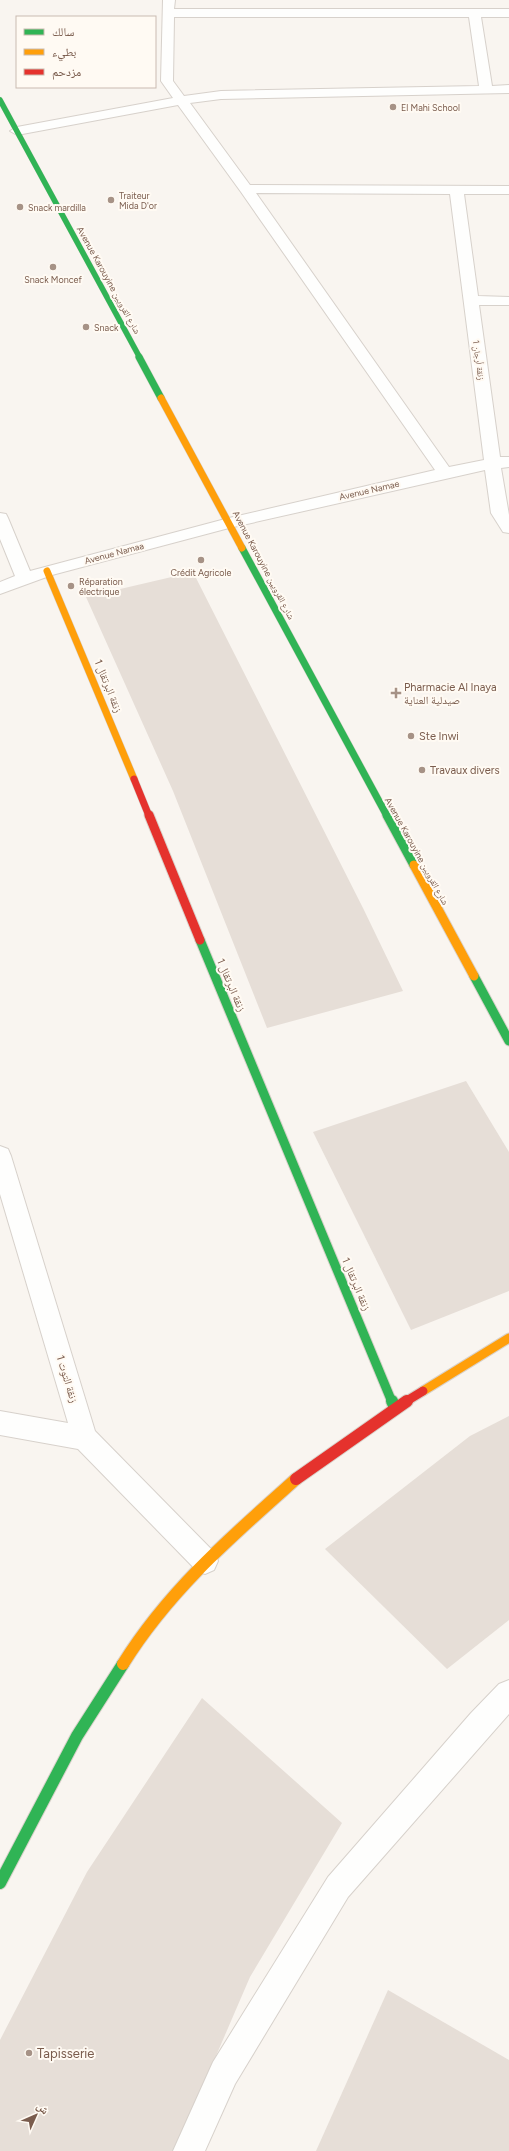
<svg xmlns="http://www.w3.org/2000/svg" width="509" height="2151" viewBox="0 0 509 2151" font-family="Figtree,'Noto Naskh Arabic',sans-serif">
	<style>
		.building { fill: #e6ded7 }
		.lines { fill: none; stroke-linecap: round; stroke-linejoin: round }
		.street-casing { stroke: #d7d1cb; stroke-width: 2 }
		.fast-far3-casing { stroke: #d9d2cb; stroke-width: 6 }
		.fast-far2-casing { stroke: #d9d2cb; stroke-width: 8 }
		.fast-far1-casing { stroke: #d9d2cb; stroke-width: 11 }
		.fast-casing { stroke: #d9d2cb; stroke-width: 14 }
		.slow-far2-casing { stroke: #d9d2cb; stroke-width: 8 }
		.slow-far1-casing { stroke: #d9d2cb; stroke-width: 11 }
		.slow-casing { stroke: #d9d2cb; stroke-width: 14 }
		.jam-far2-casing { stroke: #d9d2cb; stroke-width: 8 }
		.jam-far1-casing { stroke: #d9d2cb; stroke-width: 11 }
		.jam-casing { stroke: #d9d2cb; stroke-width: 14 }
		.street { fill: #fefefd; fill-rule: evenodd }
		.fast-far3 { stroke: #30b455; stroke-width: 5.5 }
		.fast-far2 { stroke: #30b455; stroke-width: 7 }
		.fast-far1 { stroke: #30b455; stroke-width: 9 }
		.fast { stroke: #30b455; stroke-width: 12 }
		.slow-far2 { stroke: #ff9f0a; stroke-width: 7 }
		.slow-far1 { stroke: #ff9f0a; stroke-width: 9 }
		.slow { stroke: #ff9f0a; stroke-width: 12 }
		.jam-far2 { stroke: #e5322d; stroke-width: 7 }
		.jam-far1 { stroke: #e5322d; stroke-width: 9 }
		.jam { stroke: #e5322d; stroke-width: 12 }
		.poi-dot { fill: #a69286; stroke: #fffaf3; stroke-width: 1.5 }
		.labels { text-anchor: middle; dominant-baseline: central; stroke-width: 4; stroke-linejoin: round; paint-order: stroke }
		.far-poi-label { font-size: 9px; fill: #7a5c4d; stroke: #fffaf3; text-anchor: start }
		.far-street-label { font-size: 9px; fill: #7a5c4d; stroke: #fffaf3 }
		.street-label { font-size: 11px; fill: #7a5c4d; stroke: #fffaf3 }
		.poi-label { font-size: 11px; fill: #7a5c4d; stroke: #fffaf3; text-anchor: start }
		.near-poi-label { font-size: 13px; fill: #7a5c4d; stroke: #fffaf3; text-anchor: start }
	</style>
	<rect width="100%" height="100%" fill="#f9f5f0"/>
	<!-- building -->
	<g class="building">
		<path d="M193 572 363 908 403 991 267 1028 173 791 86 597Z"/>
		<path d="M466 1081 509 1152V1291L411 1330 313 1132Z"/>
		<path d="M509 1416V1620L447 1669 325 1549 470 1436Z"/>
		<path d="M202 1698 342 1823 250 1977 175 2151H0V2040L87 1872Z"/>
		<path d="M388 1990 509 2060V2151H316Z"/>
	</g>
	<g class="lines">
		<defs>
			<g id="street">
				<path d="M163 0H175L174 9H509V17H481L492 86 509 85V93L221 99 190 103 250 185 509 186V194H464L478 296 509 297V305H479L500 457H509V467L501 468 509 515V533L503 532 491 513 485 470 229 528 52 575 0 594V582L15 576 0 539V513L6 514 8 518 30 571 229 518 435 470 241 192 178 105 17 135 10 131 17 127 173 98 161 81ZM174 17H469L479 86 221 91 184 96 173 81ZM256 193 450 194 484 460 449 467Z"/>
				<path d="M0 1146 8 1149 11 1156 95 1431 214 1552 218 1561 214 1570 205 1574 196 1570 78 1449 0 1435V1411L68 1423 0 1194Z"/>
				<path d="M509 1680V1714L348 1897 235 2084 205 2151H173L213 2062 328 1877 471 1713 499 1684Z"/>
			</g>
			<path id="fast-far3" d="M0 100 140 358"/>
			<g id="fast-far2">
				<path d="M139 357 161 398"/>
				<path d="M242 548 387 816"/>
			</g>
			<g id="fast-far1">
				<path d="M387 815 414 865"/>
				<path d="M200 940 392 1402"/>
				<path d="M474 976 509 1041"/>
			</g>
			<g id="fast">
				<path d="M392 1401 395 1408"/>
				<path d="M0 1883 77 1736 123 1664"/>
			</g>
			<g id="slow-far2">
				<path d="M161 398 242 548"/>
				<path d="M47 571 134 779"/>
			</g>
			<g id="slow-far1">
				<path d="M414 865 474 976"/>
				<path d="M423 1391 509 1338"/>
			</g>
			<path id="slow" d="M123 1664C169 1590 232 1536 296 1479"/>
			<path id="jam-far2" d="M134 779 149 816"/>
			<g id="jam-far1">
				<path d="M149 815 200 940"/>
				<path d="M405 1402 423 1391"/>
			</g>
			<path id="jam" d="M296 1479 407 1401"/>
		</defs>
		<!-- street casing -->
		<use href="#street" class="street-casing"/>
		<!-- fast-far3 casing -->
		<use href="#fast-far3" class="fast-far3-casing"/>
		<!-- fast-far2 casing -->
		<use href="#fast-far2" class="fast-far2-casing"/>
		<!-- fast-far1 casing -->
		<use href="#fast-far1" class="fast-far1-casing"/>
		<!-- fast casing -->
		<use href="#fast" class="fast-casing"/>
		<!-- slow-far2 casing -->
		<use href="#slow-far2" class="slow-far2-casing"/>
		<!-- slow-far1 casing -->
		<use href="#slow-far1" class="slow-far1-casing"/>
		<!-- slow casing -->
		<use href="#slow" class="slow-casing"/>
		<!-- jam-far2 casing -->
		<use href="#jam-far2" class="jam-far2-casing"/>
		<!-- jam-far1 casing -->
		<use href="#jam-far1" class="jam-far1-casing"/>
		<!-- jam casing -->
		<use href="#jam" class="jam-casing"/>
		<!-- street -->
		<use href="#street" class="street"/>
		<!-- fast-far3 -->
		<use href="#fast-far3" class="fast-far3"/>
		<!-- fast-far2 -->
		<use href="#fast-far2" class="fast-far2"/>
		<!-- fast-far1 -->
		<use href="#fast-far1" class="fast-far1"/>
		<!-- fast -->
		<use href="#fast" class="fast"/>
		<!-- slow-far2 -->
		<use href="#slow-far2" class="slow-far2"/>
		<!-- slow-far1 -->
		<use href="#slow-far1" class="slow-far1"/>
		<!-- slow -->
		<use href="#slow" class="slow"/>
		<!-- jam-far2 -->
		<use href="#jam-far2" class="jam-far2"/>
		<!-- jam-far1 -->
		<use href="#jam-far1" class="jam-far1"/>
		<!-- jam -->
		<use href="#jam" class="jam"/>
	</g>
	<!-- markers -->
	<g class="poi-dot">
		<circle cx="393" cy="107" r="4"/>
		<circle cx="111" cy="200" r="4"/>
		<circle cx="20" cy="207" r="4"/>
		<circle cx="53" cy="267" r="4"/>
		<circle cx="86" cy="327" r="4"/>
		<circle cx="201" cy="560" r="4"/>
		<circle cx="71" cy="586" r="4"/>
		<path d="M394 687h4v4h4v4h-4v4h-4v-4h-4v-4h4z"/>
		<circle cx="411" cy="736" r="4"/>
		<circle cx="422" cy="770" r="4"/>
		<circle cx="29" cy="2053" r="4"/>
	</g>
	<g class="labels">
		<!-- far-poi labels -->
		<g class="far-poi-label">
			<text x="401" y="107">El Mahi School</text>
			<text x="119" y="195">Traiteur<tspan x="119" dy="10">Mida D'or</tspan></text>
			<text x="28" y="207">Snack mardilla</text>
			<text x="53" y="279" text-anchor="middle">Snack Moncef</text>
			<text x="94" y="327">Snack</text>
			<text x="201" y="572" text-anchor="middle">Crédit Agricole</text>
			<text x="79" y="581">Réparation<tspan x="79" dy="10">électrique</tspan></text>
		</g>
		<!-- far-street labels -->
		<g class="far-street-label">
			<text transform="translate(109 280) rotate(61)">Avenue Karouyine شارع القرويين</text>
			<text transform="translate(479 360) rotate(82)">زنقة أرجان 1</text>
			<text transform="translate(369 490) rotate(-13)">Avenue Namae</text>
			<text transform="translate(114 553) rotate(-15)">Avenue Namaa</text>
			<text transform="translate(264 565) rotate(62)">Avenue Karouyine شارع القرويين</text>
			<text transform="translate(417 851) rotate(61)">Avenue Karouyine شارع القرويين</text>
		</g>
		<!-- street labels -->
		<g class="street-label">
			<text transform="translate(108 686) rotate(68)">زنقة البرتقال 1</text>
			<text transform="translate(231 985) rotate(67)">زنقة البرتقال 1</text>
			<text transform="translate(356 1284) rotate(67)">زنقة البرتقال 1</text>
			<text transform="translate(67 1379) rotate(73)">زنقة التوت 1</text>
		</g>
		<!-- poi labels -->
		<g class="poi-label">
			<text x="404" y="687">Pharmacie Al Inaya<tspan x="404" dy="13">صيدلية العناية</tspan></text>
			<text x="419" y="736">Ste Inwi</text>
			<text x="430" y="770">Travaux divers</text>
		</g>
		<!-- near-poi labels -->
		<g class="near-poi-label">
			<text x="37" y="2053">Tapisserie</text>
		</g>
	</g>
	<!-- legend -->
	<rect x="16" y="16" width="140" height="72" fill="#fffaf3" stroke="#cabbb1"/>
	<rect x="24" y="29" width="20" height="6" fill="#30b455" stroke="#cabbb1"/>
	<text x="52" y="36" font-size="12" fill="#7a5c4d">سالك</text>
	<rect x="24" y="49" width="20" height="6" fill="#ff9f0a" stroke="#cabbb1"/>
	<text x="52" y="56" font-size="12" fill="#7a5c4d">بطيء</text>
	<rect x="24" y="69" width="20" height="6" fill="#e5322d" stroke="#cabbb1"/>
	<text x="52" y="76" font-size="12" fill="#7a5c4d">مزدحم</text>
	<!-- north arrow -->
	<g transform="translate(36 2115) rotate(45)" stroke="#fffaf3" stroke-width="3" paint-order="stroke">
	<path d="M0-3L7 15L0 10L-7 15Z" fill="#7a5c4d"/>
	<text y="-6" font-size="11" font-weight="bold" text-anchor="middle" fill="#7a5c4d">ش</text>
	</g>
</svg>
